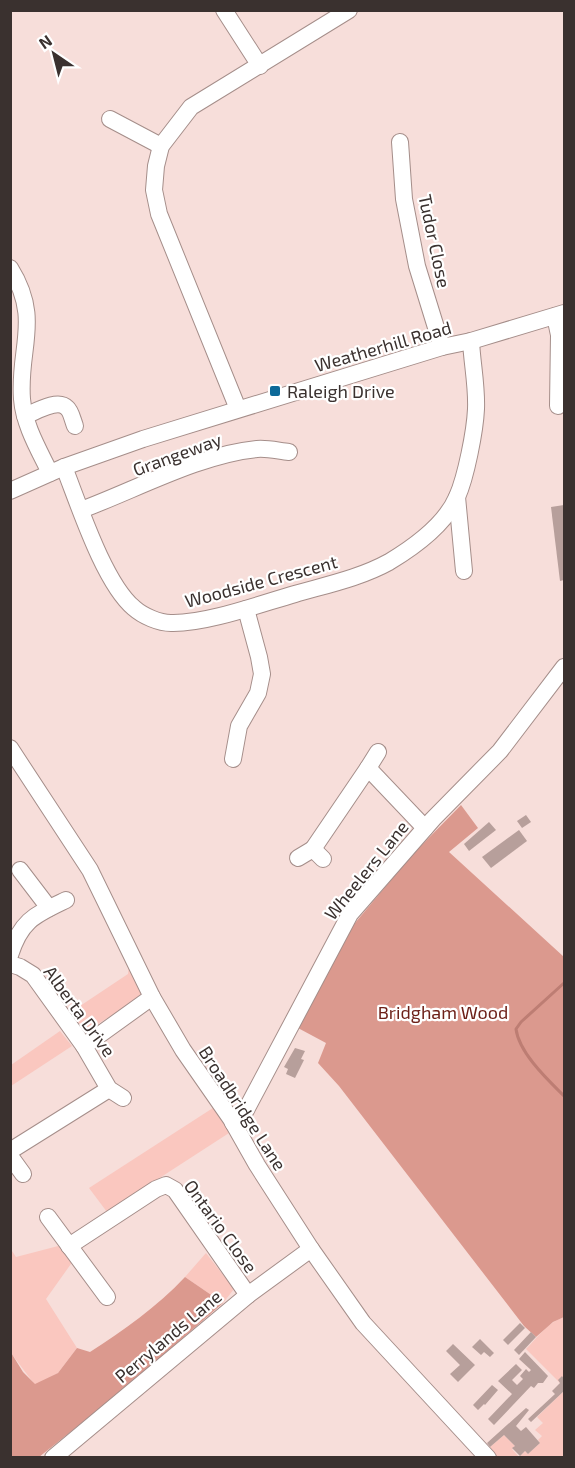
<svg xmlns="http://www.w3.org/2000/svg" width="575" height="1468" viewBox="0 0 575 1468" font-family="'Exo 2',sans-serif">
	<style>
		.green { fill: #fac7bf }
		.forest { fill: #db998e }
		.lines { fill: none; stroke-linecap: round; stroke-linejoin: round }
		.stream { stroke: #bd7d73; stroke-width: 3 }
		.building { fill: #b79f9b }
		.minor-casing { stroke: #a58e8a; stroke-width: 18 }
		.minor { stroke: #fff; stroke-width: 16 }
		.poi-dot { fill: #0d6998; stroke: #fff; stroke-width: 2 }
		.labels { text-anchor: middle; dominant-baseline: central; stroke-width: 4.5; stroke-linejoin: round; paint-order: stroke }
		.street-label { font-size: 18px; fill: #3a312f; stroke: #fff }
		.poi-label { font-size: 18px; fill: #3a312f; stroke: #fff; text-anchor: start }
		.park-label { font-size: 18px; fill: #6d2018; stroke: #fff }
	</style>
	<rect width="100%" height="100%" fill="#f7deda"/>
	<!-- green -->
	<g class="green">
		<path d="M130 953 146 994 93 1027 83 1028 71 1012 128 974Z"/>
		<path d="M60 1031 72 1046 11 1086V1065Z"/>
		<path d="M216 1106 229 1133 107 1212 89 1188Z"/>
		<path d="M62 1245 73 1261 46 1299 77 1348 58 1373 35 1385 11 1353 10 1248 16 1257Z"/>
		<path d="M206 1253 234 1289 223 1303 185 1277Z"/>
		<path d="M564 1317V1387L526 1349C538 1337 547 1323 564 1317Z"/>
		<path d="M564 1391V1457L521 1458 520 1456 525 1451 528 1454 540 1443 538 1440 542 1436 535 1430 543 1423 537 1417Z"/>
		<path d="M504 1435 515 1446 512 1449 519 1457H495L490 1447Z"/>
	</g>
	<!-- forest -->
	<g class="forest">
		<path d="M461 805 478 828 449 852 564 957V1317L553 1322 536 1337 524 1326 339 1086 318 1063 326 1043 298 1028 346 935 355 923 412 855Z"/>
		<path d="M185 1277 223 1303 123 1390 39 1457H11L10 1351 23 1372 35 1384 58 1373 77 1348 90 1352C124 1330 157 1307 185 1277Z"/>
	</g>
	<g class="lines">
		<!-- stream -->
		<path class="stream" d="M564 983 521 1022 516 1029C519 1053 548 1080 564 1096"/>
	</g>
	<!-- building -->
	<g class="building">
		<path d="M564 505V580L560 581 551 507Z"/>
		<path d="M526 815 531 822 522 828 517 821Z"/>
		<path d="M489 822 496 830 469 851 464 844Z"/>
		<path d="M519 830 527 841 491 868 482 857Z"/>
		<path d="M295 1048 305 1051 301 1059 304 1060 295 1078 286 1074 288 1069 284 1067Z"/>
		<path d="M520 1323 525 1328 508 1345 503 1340Z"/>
		<path d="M531 1332 536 1337 519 1355 514 1350Z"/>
		<path d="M480 1339 494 1353 490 1357 484 1352 481 1355 472 1347Z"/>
		<path d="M453 1344 475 1365 458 1382 450 1374 460 1365 446 1351Z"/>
		<path d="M525 1352 548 1376 543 1383H538L534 1388 531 1386 494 1425 488 1419 512 1394 498 1381 516 1364 522 1370 512 1380 517 1385 523 1379 520 1376 526 1369 529 1372 531 1370 519 1359Z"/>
		<path d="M562 1376 564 1379V1391L531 1422 528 1419 555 1394 552 1391 560 1383 558 1380Z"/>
		<path d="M492 1385 498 1390 485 1405 484 1404 478 1410 473 1405Z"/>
		<path d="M526 1408 529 1410 516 1426 521 1431 526 1427 540 1443 528 1454 525 1451 520 1456 512 1448 515 1446 504 1435 490 1447 487 1443Z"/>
	</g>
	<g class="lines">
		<defs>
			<g id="minor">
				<path d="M224 10 260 66"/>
				<path d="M110 119 161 146"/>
				<path d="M400 142 404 199 417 266 442 347"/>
				<path d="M10 268C42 319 18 348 22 399 24 425 39 450 50 473"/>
				<path d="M555 316 559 335 558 406"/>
				<path d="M238 409 159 214 154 190 156 166 161 146 191 107 349 10"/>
				<path d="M25 416C35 412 58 398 67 408 71 411 73 421 75 426"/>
				<path d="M64 467C79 505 104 583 134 608 143 616 159 623 171 623 206 624 260 604 295 594 326 585 360 578 389 562 414 547 445 525 457 497 466 477 475 431 476 409 477 386 472 363 471 341"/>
				<path d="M10 491 64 467 143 439 442 347 471 341 564 313"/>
				<path d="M457 497 464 571"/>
				<path d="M81 510C135 490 201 454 257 449 267 448 279 451 289 452"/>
				<path d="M10 748 90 870 152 997 183 1050 231 1119 257 1165 311 1249 363 1323 488 1458"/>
				<path d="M233 759 239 726 258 693 262 674 259 657 246 609"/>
				<path d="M368 768 378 752"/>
				<path d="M298 858 313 849"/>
				<path d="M323 859 313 849 368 768 425 828"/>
				<path d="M20 870 49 908"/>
				<path d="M10 955C21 920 35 915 66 900"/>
				<path d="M10 964 20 967 33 975 84 1046 109 1089 123 1098"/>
				<path d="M84 1046 152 997"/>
				<path d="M233 1123 246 1110 350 914 433 819 500 751 564 667"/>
				<path d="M10 1151 109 1089"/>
				<path d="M10 1156 23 1174"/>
				<path d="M48 1217 107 1297"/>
				<path d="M69 1246 156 1189 166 1185 175 1190 248 1295"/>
				<path d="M53 1458 248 1295 311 1249"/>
			</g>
		</defs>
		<!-- minor casing -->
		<use href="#minor" class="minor-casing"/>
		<!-- minor -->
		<use href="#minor" class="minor"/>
	</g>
	<!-- markers -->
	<rect class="poi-dot" x="269" y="385" width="12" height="12" rx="3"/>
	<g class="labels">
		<!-- street labels -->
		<g class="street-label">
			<text transform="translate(435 241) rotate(78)">Tudor Close</text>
			<text transform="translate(383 346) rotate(-16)">Weatherhill Road</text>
			<text transform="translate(177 454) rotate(-20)">Grangeway</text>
			<text transform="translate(261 581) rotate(-15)">Woodside Crescent</text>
			<text transform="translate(366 870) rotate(-51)">Wheelers Lane</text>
			<text transform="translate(80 1011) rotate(54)">Alberta Drive</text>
			<text transform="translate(243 1108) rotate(57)">Broadbridge Lane</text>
			<text transform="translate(221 1226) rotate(54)">Ontario Close</text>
			<text transform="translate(168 1336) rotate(-40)">Perrylands Lane</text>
		</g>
		<!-- poi labels -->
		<g class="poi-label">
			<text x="287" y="391">Raleigh Drive</text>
		</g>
		<!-- park labels -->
		<g class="park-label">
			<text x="443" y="1012">Bridgham Wood</text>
		</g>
	</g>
	<!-- border -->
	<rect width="575" height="1468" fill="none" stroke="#3a312f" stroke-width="24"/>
	<!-- north arrow -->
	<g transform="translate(54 54) rotate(325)" stroke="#ffffff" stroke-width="4.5" paint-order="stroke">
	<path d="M0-4.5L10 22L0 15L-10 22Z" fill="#3a312f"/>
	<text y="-9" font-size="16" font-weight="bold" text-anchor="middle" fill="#3a312f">N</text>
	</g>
</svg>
